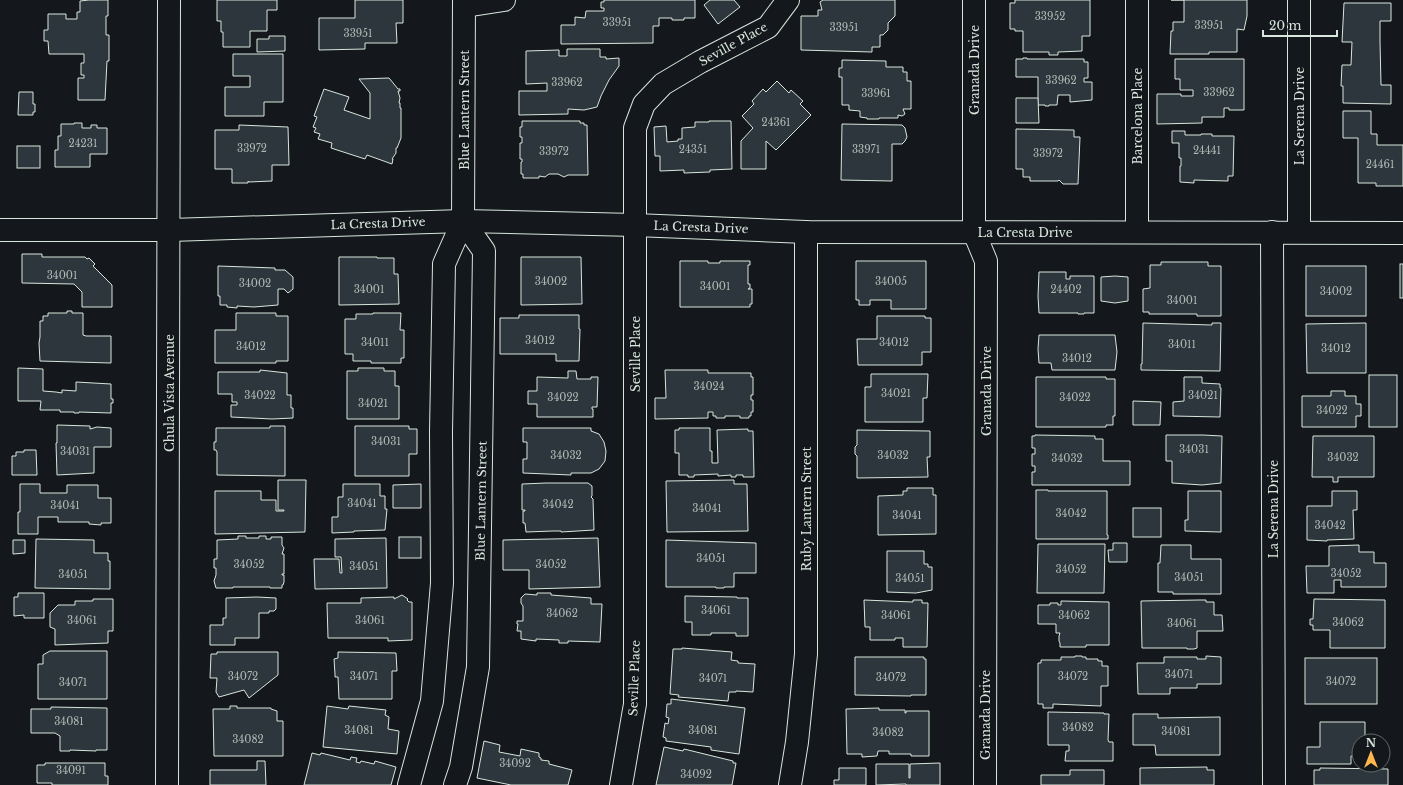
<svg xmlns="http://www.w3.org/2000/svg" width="1403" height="785" viewBox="0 0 1403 785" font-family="'Libre Baskerville',serif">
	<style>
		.building { fill: #2c363c; stroke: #d8e6dc }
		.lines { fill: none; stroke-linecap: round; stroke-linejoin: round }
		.minor-casing { stroke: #d8e6dc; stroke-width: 24 }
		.tertiary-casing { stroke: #d8e6dc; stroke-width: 24 }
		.minor { stroke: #14181c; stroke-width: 22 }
		.tertiary { stroke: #14181c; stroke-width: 22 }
		.labels { text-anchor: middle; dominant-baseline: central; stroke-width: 3; stroke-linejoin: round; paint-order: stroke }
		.number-label { font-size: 10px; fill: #adbab4 }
		.street-label { font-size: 12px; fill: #d8e6dc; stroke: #14181c }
	</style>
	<rect width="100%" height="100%" fill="#14181c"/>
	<!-- building -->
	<g class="building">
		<path d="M89 0H108V16H106V35H109V61H107L105 100H78V78H84V75H81V63H84V54H49L48 41H44V30H48V14H66V19H77V12H80V1Z"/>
		<path d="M217 0H277V10H267V31H250V47H223V32H221V21H217Z"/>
		<path d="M355 0H403V23H396L397 43H365V49L319 50V18H355Z"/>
		<path d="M604 0H695V18H684V20H672V18H659V26H653V43L561 44V25H575V17L585 18 586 11H604V8H601V2H604Z"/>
		<path d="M710 0H734L740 7 718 24 704 5Z"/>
		<path d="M823 0H895V16L888 23V30L883 35H880V47H872V52L801 50V16H818V10H822L820 2Z"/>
		<path d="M1015 0H1090V36H1082V51L1058 52V55H1049V52H1023V31H1015V29H1010V3H1015Z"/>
		<path d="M1171 0H1247V16L1244 30 1237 29V52H1209V54H1170L1171 31H1173V22H1184V0Z"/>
		<path d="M1344 3H1391V21H1380V42L1381 85H1391V104L1343 103V86H1341L1342 65H1351L1352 42H1342Z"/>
		<path d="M269 36H285V51L257 52V39H269Z"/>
		<path d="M567 49H600V57H606V59L619 58V66L609 80 601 96 597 107 584 110 568 109V114L519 115V91H547V83L526 84V51L559 50V56H567Z"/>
		<path d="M233 54H283V102H264V116H225V87H250V76H233Z"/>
		<path d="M1023 58H1027V59H1084V62H1088V78H1084V82H1092V100L1070 102V95H1058L1057 105H1049V106H1045V105H1038V77H1016V59H1023Z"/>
		<path d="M1175 59H1244V110H1229V108H1224V117H1202V123L1157 124V94H1181V96H1193V90H1180V79H1175Z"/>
		<path d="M842 60 886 61V67H903V72H907V81H911V109H903L905 114 902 116 898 115V118H879V119H867V118L860 117V111L849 110V105H842V77H839V68H842Z"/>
		<path d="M389 78 398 89H400V91H398L400 98 399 103H400V108H401V138L397 148H396V153L392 159H393L392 164 367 155 365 159 331 148 332 143 318 139 320 134 314 132 316 128 313 127 317 117 314 116 324 89 349 97 344 110 370 119V93L359 79Z"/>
		<path d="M777 81 789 93 791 90 803 101 800 104 811 115 776 150 766 141V169H741V141L753 128 742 116 754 104 752 101 763 89 766 92Z"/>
		<path d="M19 92H33V104H35V112H33V115H18Z"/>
		<path d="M1016 98H1038L1039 123H1016Z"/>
		<path d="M1343 111H1371V134H1377V145H1403V186H1376V183H1358V138H1343Z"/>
		<path d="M522 121H580V123H584V125H587L588 175H568L564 177 558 174H549L545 177 539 176V178H523V174H521V162H522V159H520V143H522V137H520V127H522Z"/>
		<path d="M709 121H731L732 169 710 170V172L684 173V170L660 171V156H655L654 127 666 126 667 142 678 141V139H682V128L695 127V122H709Z"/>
		<path d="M74 123H82V128H91V125H97V128H107V154H90V167H55V150H58V136H61V124H74Z"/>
		<path d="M842 124 902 125 905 128 907 137 905 141 902 144H892V181L841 180Z"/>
		<path d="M239 125 288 127 289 165H272V181L249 182 248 181V183H232V169H215V130H239Z"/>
		<path d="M1016 129 1074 130V137H1080L1078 184H1063L1059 180 1058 181H1030V177H1023V169H1016Z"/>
		<path d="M1172 131H1185V135H1201V134H1212V136H1234L1233 176H1228V181L1194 180V183L1180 182V166H1181V158H1179V143H1172Z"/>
		<rect x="17" y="146" width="23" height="22"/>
		<path d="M22 254H42V257H85L87 259 89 258 95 264 93 266 112 285V307H82V292L74 284 22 283Z"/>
		<path d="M339 257H377V258H394V274H398L399 304 339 305Z"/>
		<path d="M521 257H581L582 304 521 305Z"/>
		<path d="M680 261H708V263H720V261H750V265H748V284H750V288L748 289H752V304H750V307H680Z"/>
		<path d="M856 261H926V309H891V300H870V305H859V300H856Z"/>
		<path d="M1161 262H1208V266H1221V316H1197V314H1149V312H1143V289L1150 288V265H1161Z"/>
		<rect x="1400" y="264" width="3" height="34"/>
		<path d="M218 266 275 268V270H285L293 277V289L288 293 284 289H278V305L254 307 237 306V308L227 307V305H220V296H218Z"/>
		<rect x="1306" y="266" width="60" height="50"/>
		<path d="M1039 272H1066V279H1070V276H1094V313H1084V314H1078V313H1039L1038 296Z"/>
		<path d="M1115 276 1128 277V301L1115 303 1101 301V277Z"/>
		<path d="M67 311H72V313H83V335L86 336H111V363L40 361 39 343 40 337V321H43V316H48V313H67Z"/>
		<path d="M236 313H276V316H288V361H276V363H215V330H236Z"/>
		<path d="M373 313H401L400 330H404V358H401V363H371V361H353V354H345V319H356V314H373Z"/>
		<path d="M519 315H579V329H580L579 361H556V354H500V318H519Z"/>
		<path d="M877 316H925V318H931V352H922V365H858L857 339H877Z"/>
		<path d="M1143 323 1212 325V323H1221L1220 371 1141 370V364H1142Z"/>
		<path d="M1366 323V373H1307L1306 324Z"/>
		<path d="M1039 335H1115L1117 352 1115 370H1052L1051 363H1039L1038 349Z"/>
		<path d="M18 368 43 369V391L56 392 62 393V390L76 391V382L111 384V399H113V403H111V413L79 412V413H74V412H60V410H40L41 401H18Z"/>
		<path d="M358 368H384V371H395V386H399V419H347V371H358Z"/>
		<path d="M260 370 287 373V395H291V408H293V418L272 419 231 417V405H237V402H232V394H218V372H260Z"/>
		<path d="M665 370H708V373H751V377H753V395H751V400H753V412H751V416H749V418H740V416H725V418H716V416H713V412H708V418L655 419V398H666Z"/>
		<path d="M568 371H576L577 379H591V377H598L597 407H592V409H593V417H537V404H528V391H537V377L568 378Z"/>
		<path d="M871 374H928L927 398H923V422H865V387H871Z"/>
		<rect x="1369" y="375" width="28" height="52"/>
		<path d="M1036 377H1106V379H1115V416H1113V425H1106V427H1036Z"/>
		<path d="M1184 377H1202V383L1220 384V388H1221L1220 417 1173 416V402L1184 401Z"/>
		<path d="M1331 391H1345V396H1356V404H1361V416H1356V427H1302V396H1331Z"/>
		<path d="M1133 401 1161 402 1160 425H1133Z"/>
		<path d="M57 425 90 426V429L97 427 111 428V447H94V473L57 475 56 443H57Z"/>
		<path d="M270 426H285V476L217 475V452L216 450H214V442H216V428H270Z"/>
		<path d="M355 426H409V429H417V454H409V476H355Z"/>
		<path d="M523 428H591V431L599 434 604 442 606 451 605 461 599 469 591 473H571V475L523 473V459H527V442H523Z"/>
		<path d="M679 428H710V451H712V463H718L717 430 748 429V431H753L754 477H743V475H736V477H731V475L718 476V474L694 475V477H688V475H679V453H675V430H679Z"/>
		<path d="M857 430 930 431V457H927L928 477 857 478V456L855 454V447L857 445Z"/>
		<path d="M1035 435 1095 436V439H1103V461H1130V485H1032V472H1035V466H1032V454H1035V448H1032V436H1035Z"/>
		<path d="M1166 435H1203L1222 436 1221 483 1202 485 1172 483V461H1166Z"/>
		<path d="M1313 436H1374V477H1338V482H1333V477H1312Z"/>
		<path d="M24 450H36L37 475H12V456H16V452H24Z"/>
		<path d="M278 480H306L305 532 215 534V491H261V500H276V511H284V510H278Z"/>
		<path d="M734 480V484H747L748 531 667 532 666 481Z"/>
		<path d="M546 483H588L592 486V496L591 497 593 499 594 530 561 532V531H553L526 532 525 523H523V511H525V510H522V484Z"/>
		<path d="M20 484H40V493H67V485H98V498H111V523H101V525L89 524V522H58V517H38V534H18V512H20Z"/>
		<path d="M343 484H380V496H385V509H387L385 530 354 531V532L332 533V517H338V497H343Z"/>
		<path d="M421 484V508H393V485Z"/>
		<path d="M907 488H933V495H936V534L878 535V496L903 495V491H907Z"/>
		<path d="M1036 490H1048V491H1107V535H1108V539H1036Z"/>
		<path d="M1188 491H1221V532L1185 531V520H1188Z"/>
		<path d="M1332 491H1357V510H1353L1354 539 1327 540V541L1307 540V506H1332Z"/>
		<rect x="1133" y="508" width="28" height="29"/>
		<path d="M238 536H246V538H259V536H266V539H271V537H282V545L284 548 282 554H284V574H282V575H284V582L283 585H282V588H270V587H233V588H216L214 581 216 575V568H214V559H217V540L238 539Z"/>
		<rect x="399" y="537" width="22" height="21"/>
		<path d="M386 538 387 588 315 589 314 559H339L340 573H342L341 557H335V539Z"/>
		<path d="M598 538 600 587 529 589V570H503V540Z"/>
		<path d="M36 539 94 540V553H108V561H110V589L35 588Z"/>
		<path d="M13 540H25V553L13 554Z"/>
		<path d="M666 540 756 543V573H734V587H724V588H716V587H666Z"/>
		<path d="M1113 543H1127V562H1109L1108 550H1113Z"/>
		<path d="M1038 544H1105L1104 593H1037Z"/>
		<path d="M1161 545H1191V559H1221V594H1173V592H1158V563H1160Z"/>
		<path d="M1359 545V552H1374V563H1386V587H1341V580H1334V593H1307L1306 566H1329V546Z"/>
		<path d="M887 551H924V564H928V567H932V590L916 593 887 592Z"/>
		<path d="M18 593H44V618H24V615L14 616V597H18Z"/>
		<path d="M537 593H551V595L591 598V604H602L600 642 568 641V643H559V640L536 639V641L521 639V631H517L518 624H517V621H523V606L521 603V598L525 594 537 595Z"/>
		<path d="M402 595 408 599 407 600 409 602H412V640L388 641V638H328L327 603H361V598L394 597V599Z"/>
		<path d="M685 596 737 597V598H748V636H736V633H711V635H692V622H685Z"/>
		<path d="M257 597 276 598V609L274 611H269V613H259V638H235V645H210V625H223V618H226V598Z"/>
		<path d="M93 599H113V631H108V643L55 645V629L50 627V613L58 605H75V601H93Z"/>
		<path d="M1314 599 1385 600V648H1330V630H1313V625H1310V619H1313Z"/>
		<path d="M864 600 913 602V600H922V603H928L927 647H903V638H895V640H870V627H865Z"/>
		<path d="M1199 600H1206V602H1214V615H1222L1223 631H1197V648L1194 649H1187V648H1142L1141 601Z"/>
		<path d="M1061 601 1109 602V645H1086V647H1060V643L1059 641V636L1060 633H1056V624H1038V605H1050V603H1058V605H1061Z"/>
		<path d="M682 648 732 652 731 660 738 661V663L755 664 753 692 736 691V692H729L728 701 678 697 679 695 670 694 673 649H682Z"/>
		<path d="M50 651H107V699H38V664H43V655Z"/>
		<path d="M217 652H278V675L249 698 244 690 219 697 216 692 217 678H210L211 654H217Z"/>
		<path d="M338 652 396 653 397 671H392V699H339L338 677H335V674L334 659 338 658Z"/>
		<path d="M1075 656H1082V657H1086V659H1098V661H1102V666H1108V686H1101V706L1053 704V708H1043V704H1038V663H1041V660H1061V657H1075Z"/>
		<path d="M1206 656 1221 657V684H1197V688H1170V694H1138L1137 663H1164V657H1197V659H1206Z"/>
		<path d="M855 657H924V659H926V695H911V696L855 695Z"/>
		<rect x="1305" y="658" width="72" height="46"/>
		<path d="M671 699 745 708 739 754 711 750V747L666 741V738L663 737 665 723 668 724 669 718 666 717 667 704H671Z"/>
		<path d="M230 706H237V708H271V709L277 711V721H283V756H214L213 709H230Z"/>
		<path d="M327 706 348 709 349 706 386 710 385 715 389 717 388 729 399 731 397 754 323 747Z"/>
		<path d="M51 707 107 708V750H96V751L70 750V751H60V736L55 733H31V709H51Z"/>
		<path d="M879 708V710H905V713H906V711H929V756H911V754H889V751H878L877 756 862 757V754H847L846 709Z"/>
		<path d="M1048 712 1104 713V714H1109L1108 740 1109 742H1113V761H1065L1066 751H1069V745H1048Z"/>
		<path d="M1133 714H1158V718L1220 717V755H1156L1155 745H1133Z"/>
		<path d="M1320 722H1365V741H1359V756H1351V764H1307V747H1320Z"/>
		<path d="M484 741 500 745 499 752 520 756 521 749 539 753V757L541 758V760L549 761V764L572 770 568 785H511L477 778Z"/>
		<path d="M664 747 683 751 684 749 733 761V763H736L732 785H656Z"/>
		<path d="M312 753 320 755 321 753 350 760 351 757 357 758 356 762 360 763 361 761 374 764 375 761 396 767 391 785H304Z"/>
		<path d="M257 761H265L266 785H210V770H257Z"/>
		<path d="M45 763H105V776H108V785H52V783H37V765H45Z"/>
		<path d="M940 763V785H906V784L876 785V764H909V778H910V764Z"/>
		<path d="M1207 767V770H1214V785H1140V768Z"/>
		<path d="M839 768H866V785H834V780H839Z"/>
		<path d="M1320 768 1388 769V785H1314V770H1320Z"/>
		<path d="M1070 770H1104V785H1041V775H1070Z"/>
	</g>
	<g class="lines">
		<defs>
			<g id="minor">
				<path d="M974 0V232L986 261 985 785"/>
				<path d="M465 6 504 0"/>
				<path d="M0 230H170L463 221"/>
				<path d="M1137 232V0"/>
				<path d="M1272 232 1274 785"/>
				<path d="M167 785 169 0"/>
				<path d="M621 785 635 704V128L644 104 663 84 700 62 768 27 788 0"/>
				<path d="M790 785 797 742 806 654V232"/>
			</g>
			<g id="tertiary">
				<path d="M1299 0V232"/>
				<path d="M463 221 635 225 806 232 1403 233"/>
				<path d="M409 785 432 701 442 583 441 432 444 264 463 221 464 0"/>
				<path d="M455 785 461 767 478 667 484 251 463 221"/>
			</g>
		</defs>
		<!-- minor casing -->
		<use href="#minor" class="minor-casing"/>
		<!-- tertiary casing -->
		<use href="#tertiary" class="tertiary-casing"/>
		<!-- minor -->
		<use href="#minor" class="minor"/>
		<!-- tertiary -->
		<use href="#tertiary" class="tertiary"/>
	</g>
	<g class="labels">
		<!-- number labels -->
		<g class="number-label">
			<text x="1050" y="16">33952</text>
			<text x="617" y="22">33951</text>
			<text x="1209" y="25">33951</text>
			<text x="844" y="27">33951</text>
			<text x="358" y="33">33951</text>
			<text x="1061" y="80">33962</text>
			<text x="567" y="82">33962</text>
			<text x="1219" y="92">33962</text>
			<text x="876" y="93">33961</text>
			<text x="776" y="122">24361</text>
			<text x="83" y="143">24231</text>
			<text x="252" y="148">33972</text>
			<text x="693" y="149">24351</text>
			<text x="866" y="149">33971</text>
			<text x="1207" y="150">24441</text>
			<text x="554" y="151">33972</text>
			<text x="1048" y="153">33972</text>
			<text x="1380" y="164">24461</text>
			<text x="62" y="275">34001</text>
			<text x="551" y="281">34002</text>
			<text x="891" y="281">34005</text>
			<text x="255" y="283">34002</text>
			<text x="715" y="286">34001</text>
			<text x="369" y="289">34001</text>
			<text x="1066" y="289">24402</text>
			<text x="1336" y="291">34002</text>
			<text x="1182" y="300">34001</text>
			<text x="540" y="340">34012</text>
			<text x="375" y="342">34011</text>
			<text x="894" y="342">34012</text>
			<text x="1182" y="344">34011</text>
			<text x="251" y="346">34012</text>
			<text x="1336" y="348">34012</text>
			<text x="1077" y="358">34012</text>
			<text x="709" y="386">34024</text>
			<text x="896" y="393">34021</text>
			<text x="260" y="395">34022</text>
			<text x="1203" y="395">34021</text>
			<text x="563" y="397">34022</text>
			<text x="1075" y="397">34022</text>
			<text x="373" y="403">34021</text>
			<text x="1332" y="410">34022</text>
			<text x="386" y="441">34031</text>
			<text x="1194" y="449">34031</text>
			<text x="75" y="451">34031</text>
			<text x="566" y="455">34032</text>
			<text x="893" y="455">34032</text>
			<text x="1343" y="457">34032</text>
			<text x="1067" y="458">34032</text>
			<text x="362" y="503">34041</text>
			<text x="558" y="504">34042</text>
			<text x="65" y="505">34041</text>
			<text x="707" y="508">34041</text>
			<text x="1071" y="513">34042</text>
			<text x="907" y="515">34041</text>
			<text x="1330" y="525">34042</text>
			<text x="711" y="558">34051</text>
			<text x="249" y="564">34052</text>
			<text x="551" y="564">34052</text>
			<text x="364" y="566">34051</text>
			<text x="1071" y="569">34052</text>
			<text x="1346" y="573">34052</text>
			<text x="73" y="574">34051</text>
			<text x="1189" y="577">34051</text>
			<text x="910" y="578">34051</text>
			<text x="716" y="610">34061</text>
			<text x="562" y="613">34062</text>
			<text x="896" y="615">34061</text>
			<text x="1074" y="615">34062</text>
			<text x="82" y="620">34061</text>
			<text x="370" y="620">34061</text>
			<text x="1348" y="622">34062</text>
			<text x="1182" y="623">34061</text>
			<text x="1179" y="674">34071</text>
			<text x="243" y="676">34072</text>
			<text x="364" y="676">34071</text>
			<text x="1073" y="676">34072</text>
			<text x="891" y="677">34072</text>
			<text x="713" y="678">34071</text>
			<text x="1341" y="681">34072</text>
			<text x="73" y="682">34071</text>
			<text x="69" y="721">34081</text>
			<text x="1078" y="727">34082</text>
			<text x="359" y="730">34081</text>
			<text x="703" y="730">34081</text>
			<text x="1176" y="731">34081</text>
			<text x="888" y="732">34082</text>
			<text x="248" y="739">34082</text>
			<text x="515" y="763">34092</text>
			<text x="71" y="770">34091</text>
			<text x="696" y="774">34092</text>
		</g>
		<!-- street labels -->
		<g class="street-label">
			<text transform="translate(733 44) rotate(-29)">Seville Place</text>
			<text transform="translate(974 70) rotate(-90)">Granada Drive</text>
			<text transform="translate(464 110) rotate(-90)">Blue Lantern Street</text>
			<text transform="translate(1137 116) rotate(-90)">Barcelona Place</text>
			<text transform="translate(1299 116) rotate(-90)">La Serena Drive</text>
			<text transform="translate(378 223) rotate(-2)">La Cresta Drive</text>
			<text transform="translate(701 227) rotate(2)">La Cresta Drive</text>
			<text x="1025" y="232">La Cresta Drive</text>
			<text transform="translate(635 354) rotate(-90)">Seville Place</text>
			<text transform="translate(986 391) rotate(-90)">Granada Drive</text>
			<text transform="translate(169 393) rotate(-90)">Chula Vista Avenue</text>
			<text transform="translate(481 501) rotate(-89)">Blue Lantern Street</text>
			<text transform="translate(806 509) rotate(-90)">Ruby Lantern Street</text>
			<text transform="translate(1273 509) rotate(-90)">La Serena Drive</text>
			<text transform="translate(634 678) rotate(-88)">Seville Place</text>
			<text transform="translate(985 715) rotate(-90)">Granada Drive</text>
		</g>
	</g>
	<!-- north arrow -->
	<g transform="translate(1371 753)"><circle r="19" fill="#14181c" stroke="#626a69"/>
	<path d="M0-3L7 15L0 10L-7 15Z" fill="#ffb74d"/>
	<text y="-6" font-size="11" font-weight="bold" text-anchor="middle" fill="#d8e6dc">N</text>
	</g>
	<!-- scale -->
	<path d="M1263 30v6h74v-6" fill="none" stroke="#d8e6dc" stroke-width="2"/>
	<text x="1269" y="30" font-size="12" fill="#d8e6dc" stroke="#14181c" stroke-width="3" paint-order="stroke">20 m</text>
</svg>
